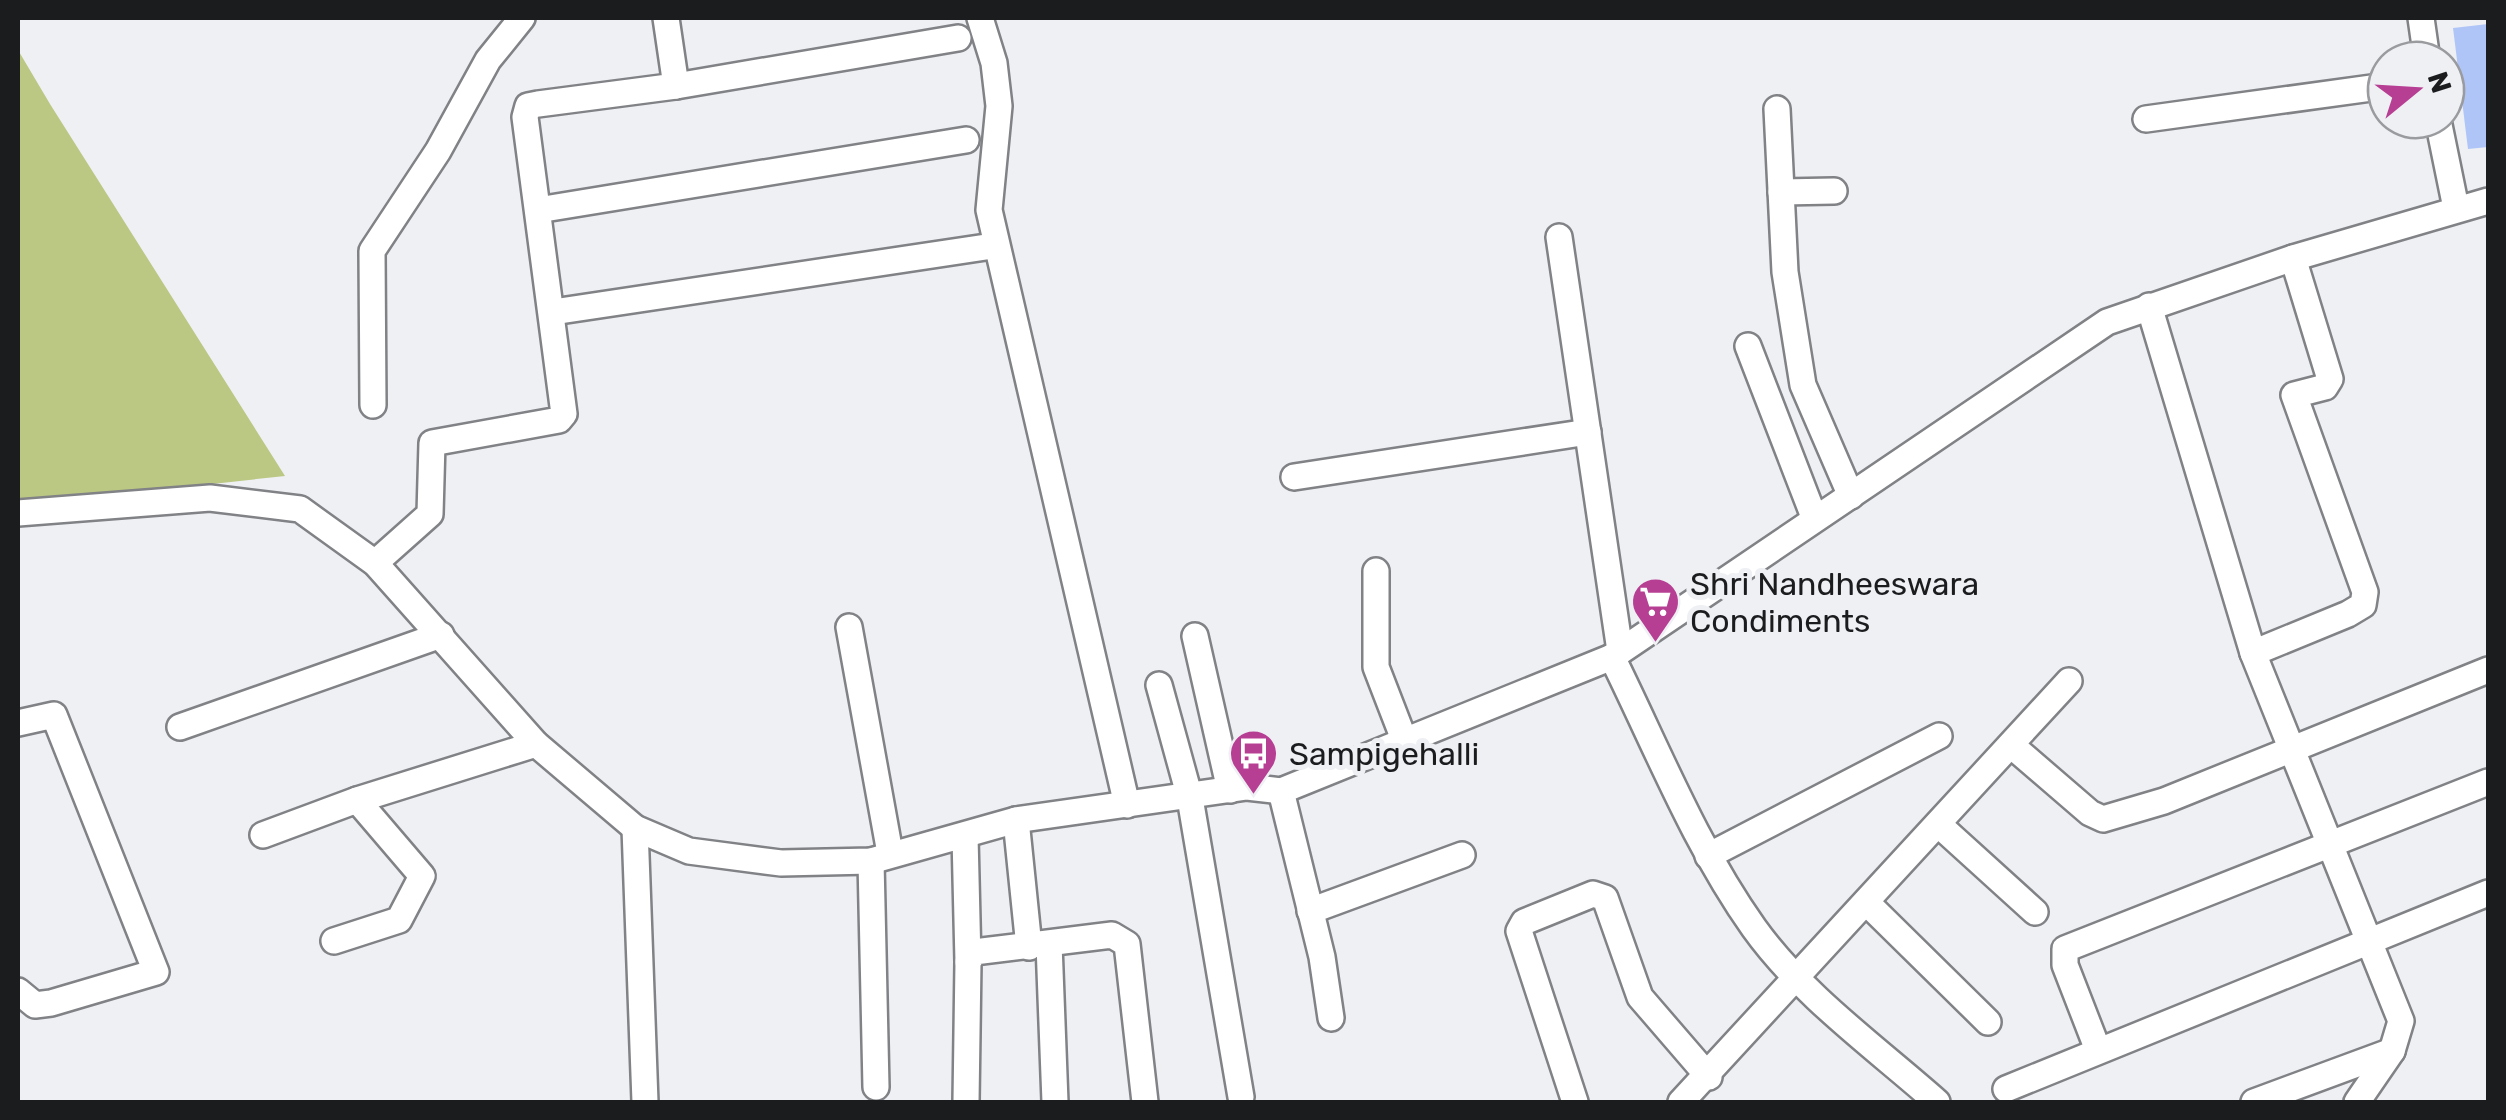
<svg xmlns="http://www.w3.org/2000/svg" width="2506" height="1120" viewBox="0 0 2506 1120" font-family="Rubik,sans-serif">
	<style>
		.forest { fill: #bac883 }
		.building { fill: #b0c5f7 }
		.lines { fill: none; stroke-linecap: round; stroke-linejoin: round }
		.minor-casing { stroke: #808286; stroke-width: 30 }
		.minor { stroke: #fff; stroke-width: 25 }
		.labels { text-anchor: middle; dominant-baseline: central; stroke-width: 10; stroke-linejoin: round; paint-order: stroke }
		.poi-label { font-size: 32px; fill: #1b1c1e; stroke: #eef0f4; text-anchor: start }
	</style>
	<rect width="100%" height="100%" fill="#eef0f4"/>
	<!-- forest -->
	<path class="forest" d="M18 50 50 104 285 476 18 505Z"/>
	<!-- building -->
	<path class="building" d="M2488 24V147L2468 149 2453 28Z"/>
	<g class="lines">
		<defs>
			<g id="minor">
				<path d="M980 18 994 63 999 106 989 210 1127 805"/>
				<path d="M2421 18 2427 60"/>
				<path d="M676 86 958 38"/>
				<path d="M1777 109 1785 272 1803 385 1851 496"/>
				<path d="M2146 119 2386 86"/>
				<path d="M2438 120 2456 208"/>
				<path d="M1781 192 1834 191"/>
				<path d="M538 210 966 140"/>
				<path d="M1559 237 1620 651"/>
				<path d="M2149 306 2253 653 2401 1021 2392 1051 2357 1102"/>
				<path d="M553 312 986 247"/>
				<path d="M1748 346 1814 517"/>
				<path d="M373 405 372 251 438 151 488 60 522 18"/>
				<path d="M1294 477 1588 432"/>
				<path d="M18 513 210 498 300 509 375 563 536 744 635 828 689 851 781 863 871 861 1016 820 1247 787 1281 791 1612 657 2107 322 2293 258 2488 201"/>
				<path d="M375 563 430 514 432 443 559 420 564 414 525 117 528 106 538 104 676 86 666 18"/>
				<path d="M1376 571V667L1405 742"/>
				<path d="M849 627 890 853"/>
				<path d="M1195 636 1230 790"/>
				<path d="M2253 653 2348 614 2363 605 2365 592 2294 395 2325 387 2330 379 2293 258"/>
				<path d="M1612 657C1657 748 1695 845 1754 928 1802 995 1876 1048 1937 1102"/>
				<path d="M1159 685 1190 798 1241 1097"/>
				<path d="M18 723 54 715 156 972 51 1003 35 1005 18 991"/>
				<path d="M180 727 441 635"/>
				<path d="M2011 745 2090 813 2103 819 2164 801 2488 670"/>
				<path d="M1281 791 1322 957 1331 1018"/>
				<path d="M1016 820 1029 947"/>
				<path d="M1938 824 2035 912"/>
				<path d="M635 828 645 1102"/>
				<path d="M263 835 357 800 536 744"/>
				<path d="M965 836 968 962"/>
				<path d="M1708 856 1939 736"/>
				<path d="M871 861 876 1087"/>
				<path d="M1866 902 1988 1022"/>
				<path d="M1310 911 1462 855"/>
				<path d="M334 941 399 920 422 876 357 800"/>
				<path d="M1049 944 1055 1102"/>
				<path d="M2098 1050 2065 965V949L2488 782"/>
				<path d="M2006 1089 2488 893"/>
				<path d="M966 1102 968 962 974 952 1112 935 1127 944 1145 1102"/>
				<path d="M1575 1102 1519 931 1524 922 1593 894 1605 898 1640 997 1709 1077"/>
				<path d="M1681 1102 2069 681"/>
				<path d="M2254 1102 2392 1051"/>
			</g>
		</defs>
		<!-- minor casing -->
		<use href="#minor" class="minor-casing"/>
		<!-- minor -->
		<use href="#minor" class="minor"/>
	</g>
	<!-- icons -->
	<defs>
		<symbol id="supermarket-pin" viewBox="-11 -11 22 30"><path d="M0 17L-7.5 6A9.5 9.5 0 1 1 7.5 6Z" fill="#b73f93" stroke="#eef0f4"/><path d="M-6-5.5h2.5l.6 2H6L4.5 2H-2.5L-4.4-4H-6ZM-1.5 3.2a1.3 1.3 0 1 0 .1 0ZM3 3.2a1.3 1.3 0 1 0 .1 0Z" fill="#fff"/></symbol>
		<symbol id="bus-pin" viewBox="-11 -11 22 30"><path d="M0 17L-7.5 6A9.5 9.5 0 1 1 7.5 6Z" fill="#b73f93" stroke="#eef0f4"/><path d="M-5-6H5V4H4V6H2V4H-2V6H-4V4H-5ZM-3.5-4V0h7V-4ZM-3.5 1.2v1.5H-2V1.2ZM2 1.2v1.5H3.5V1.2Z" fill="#fff"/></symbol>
	</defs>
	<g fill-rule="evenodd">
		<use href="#supermarket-pin" x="1628" y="574" width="55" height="75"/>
		<use href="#bus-pin" x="1226" y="726" width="55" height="75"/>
	</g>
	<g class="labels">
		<!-- poi labels -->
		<g class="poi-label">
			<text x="1690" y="584">Shri Nandheeswara<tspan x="1690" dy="37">Condiments</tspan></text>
			<text x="1289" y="754">Sampigehalli</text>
		</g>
	</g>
	<!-- border -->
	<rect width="2506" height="1120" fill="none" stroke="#1b1c1e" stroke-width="40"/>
	<!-- north arrow -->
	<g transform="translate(2416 90) rotate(72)"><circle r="48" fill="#eef0f4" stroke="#9a9b9e" stroke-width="2.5"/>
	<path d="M0-8L18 38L0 25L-18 38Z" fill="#b73f93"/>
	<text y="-15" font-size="28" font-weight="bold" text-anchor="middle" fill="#1b1c1e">N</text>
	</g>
</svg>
